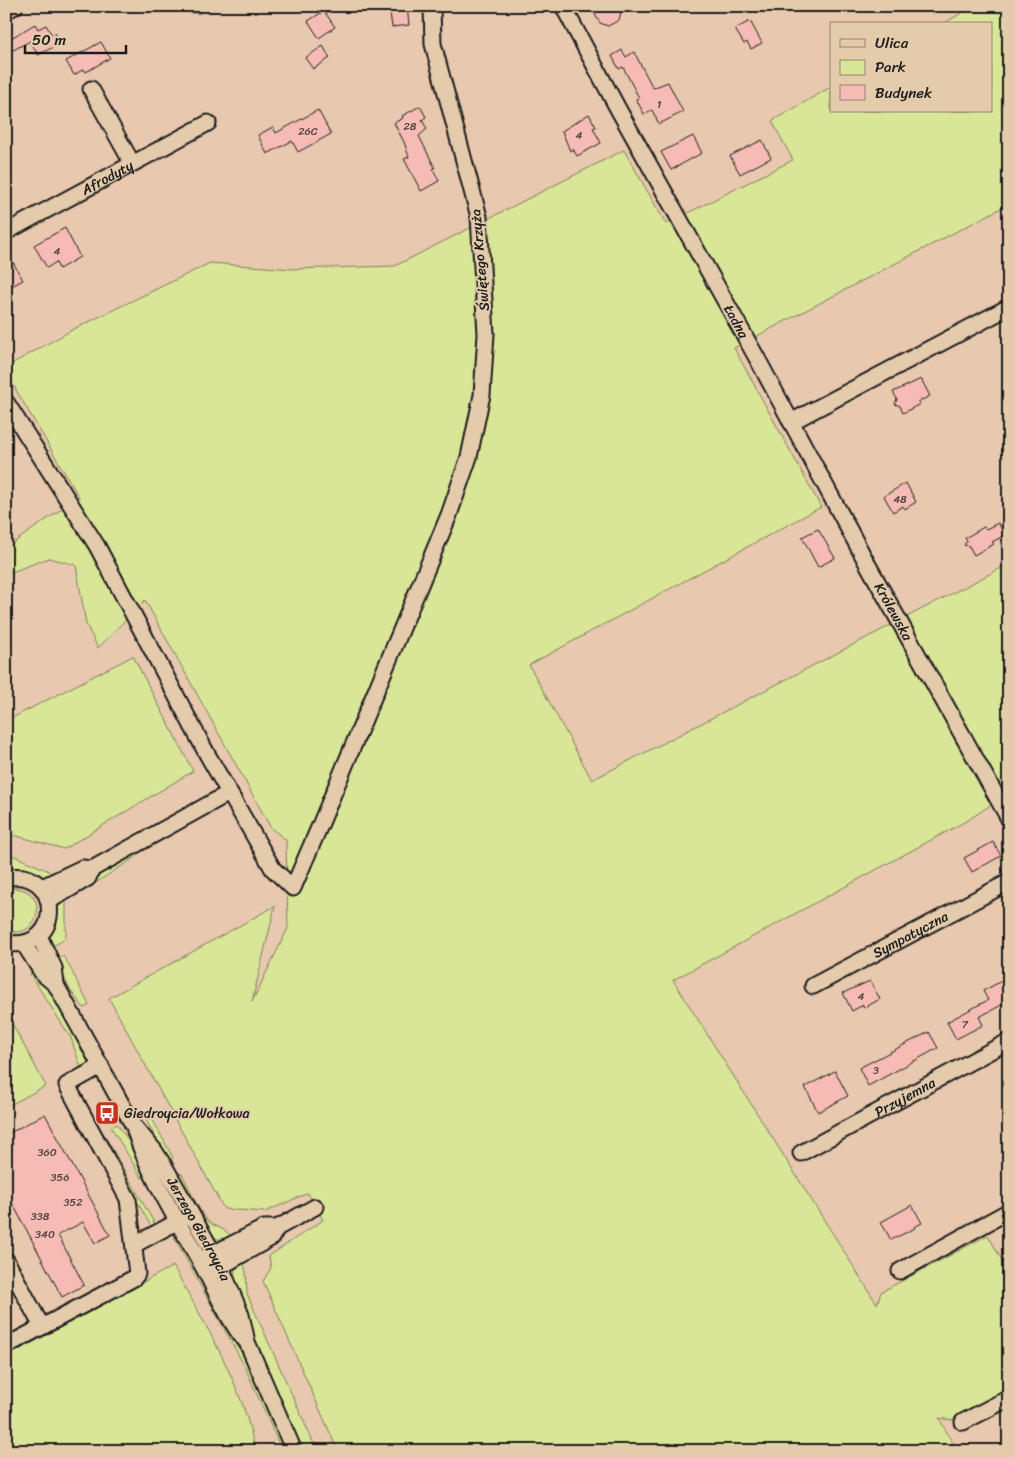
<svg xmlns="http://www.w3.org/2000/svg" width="1015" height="1457" viewBox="0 0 1015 1457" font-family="Sriracha,sans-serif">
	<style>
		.green { fill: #d9e597; stroke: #7a805a }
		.building { fill: #f7bbb5; stroke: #1c1c1c }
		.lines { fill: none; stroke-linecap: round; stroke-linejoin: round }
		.minor-casing { stroke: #1c1c1c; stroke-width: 19 }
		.minor { stroke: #e4cbac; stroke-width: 15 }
		.labels { text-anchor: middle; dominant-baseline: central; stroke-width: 4; stroke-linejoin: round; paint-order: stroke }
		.number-label { font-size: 11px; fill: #534442 }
		.street-label { font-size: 14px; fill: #1c1c1c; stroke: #e4cbac }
		.poi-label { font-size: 14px; fill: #1c1c1c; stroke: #e4cbac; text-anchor: start }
	</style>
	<rect width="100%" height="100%" fill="#e8c8ae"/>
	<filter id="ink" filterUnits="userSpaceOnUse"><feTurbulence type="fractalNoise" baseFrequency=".02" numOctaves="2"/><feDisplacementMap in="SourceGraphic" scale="10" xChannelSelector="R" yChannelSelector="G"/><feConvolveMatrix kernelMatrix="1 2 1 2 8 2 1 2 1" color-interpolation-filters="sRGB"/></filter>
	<g filter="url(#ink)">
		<!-- green -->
		<g class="green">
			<path d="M144 6H200L199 14Z"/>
			<path d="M974 6H1009V204L734 348 821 507 529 665 592 780 1009 564V793L968 820 673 980 877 1304 881 1292 988 1235 1009 1273V1389L952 1420 939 1418 957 1451H372L370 1448 365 1451H338L263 1281 271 1268 269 1256 323 1220 308 1193 265 1212 224 1209 109 998 275 906 252 1002 288 928 286 840 271 828 145 600 98 648 86 624 76 565 49 558 6 574V548L79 497 6 373V367L72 330 210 263 292 269 395 266 624 150 666 224 793 160 772 121 831 87V111H991V24H943Z"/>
			<path d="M133 656 193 771 64 849 6 833V721Z"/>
			<path d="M135 852 137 856 86 889 88 883Z"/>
			<path d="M12 855 47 870 54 876 40 878 9 869 6 867V857Z"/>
			<path d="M14 888C52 890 39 943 6 930V890Z"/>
			<path d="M65 897 66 900V936L62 941 51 947C48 931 53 908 65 897Z"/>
			<path d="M63 956C66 958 85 998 89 1005L84 1008 70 990 56 960Z"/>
			<path d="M36 970C56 1000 74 1029 88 1063L82 1071 71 1038 30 974Z"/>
			<path d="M9 1018 46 1086 6 1107V1019Z"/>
			<path d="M77 1087 156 1226 152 1228 77 1093Z"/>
			<path d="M148 1111 172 1156V1161L169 1163 143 1114Z"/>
			<path d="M117 1124 133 1147 147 1175 142 1178 111 1127Z"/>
			<path d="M179 1173 182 1174C190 1189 197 1208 207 1220 215 1229 225 1226 232 1239H217L207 1233 175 1175Z"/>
			<path d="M172 1233 177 1234 250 1369 287 1451H282L245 1367Z"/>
			<path d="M243 1260 246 1272 247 1294 317 1451H302L262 1360 234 1280 235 1270Z"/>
			<path d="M173 1266C205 1325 243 1384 255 1451H6V1357Z"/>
		</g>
		<!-- building -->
		<g class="building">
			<path d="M389 6H407L409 25 392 27Z"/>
			<path d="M590 6H618L621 12 619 20 608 26 600 23Z"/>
			<path d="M324 11 335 27 319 38 308 21Z"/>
			<path d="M750 21 762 43 751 49 747 42 744 44 735 29Z"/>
			<path d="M35 24 38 29 46 25 52 35 55 33 61 43 38 55 30 41 6 54V41Z"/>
			<path d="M101 42 110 58 86 72 84 69 74 75 66 61Z"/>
			<path d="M323 46 330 58 313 69 305 58Z"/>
			<path d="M622 50 626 57 634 52 653 88 668 82 683 112 659 124 652 110 644 114 636 99 639 98 623 67 619 69 612 56Z"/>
			<path d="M420 106 426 117 422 120 427 129 419 136 435 168 433 169 439 181 421 191 404 159 409 157 404 142 394 123 403 118 402 116Z"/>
			<path d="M318 110 331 134 298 152 292 141 267 154 258 135 273 127 276 133Z"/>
			<path d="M589 114 596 127 593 128 601 143 577 156 573 149 570 151 562 131Z"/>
			<path d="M693 136 702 153 671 170 661 152Z"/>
			<path d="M762 140 771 158 740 174 730 156Z"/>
			<path d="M65 228 80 257 59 269 56 262 47 268 34 245Z"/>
			<path d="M6 250 23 280 6 289Z"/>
			<path d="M921 379 930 396 918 402 920 404 903 413 900 406 895 404 897 399 893 392Z"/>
			<path d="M906 483 916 502 905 509 903 506 893 512 884 496Z"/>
			<path d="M998 523 1005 535 992 542 994 544 974 555 969 546 964 545 967 541 965 538 984 527 986 529Z"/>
			<path d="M818 529 835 558 818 567 802 537Z"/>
			<path d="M993 842 1001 856 972 872 964 858Z"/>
			<path d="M1009 977V1001L979 1017 983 1025 956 1039 947 1022 988 1000 983 991Z"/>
			<path d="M870 981 880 999 864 1008 863 1005 852 1011 843 993Z"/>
			<path d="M929 1032 938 1048 868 1086 859 1068Z"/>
			<path d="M835 1071 848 1096 818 1112 805 1087Z"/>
			<path d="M45 1114 110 1235 95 1243 83 1222 58 1235 84 1285 62 1297 6 1191V1135Z"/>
			<path d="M912 1205 922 1223 914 1227 915 1228 891 1240 881 1222Z"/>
		</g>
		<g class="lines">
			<defs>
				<g id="minor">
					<path id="s1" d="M563 6 617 107 758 360 868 565 1009 819"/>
					<path d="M6 11 15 6"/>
					<path d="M91 89 132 163"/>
					<path id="s2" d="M6 232 208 123"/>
					<path d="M6 402 97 546 207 754 273 869 293 888 321 823 449 515 469 457 482 395 486 334 479 217 433 44 432 6"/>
					<path d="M791 422 1009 307"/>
					<path d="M6 878C62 865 66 953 6 943"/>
					<path d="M42 887 82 868 92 869"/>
					<path d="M49 901 88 878 92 869 229 793"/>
					<path id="s3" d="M39 936 54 968 56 985 94 1054 133 1125 154 1150 166 1169 221 1267 241 1315 247 1342 294 1451"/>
					<path d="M24 944 43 974 56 985"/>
					<path id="s4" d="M813 986 1009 882"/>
					<path d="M135 1131C150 1178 178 1221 202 1265 216 1290 225 1315 243 1338"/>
					<path id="s5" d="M801 1153 1009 1041"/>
					<path d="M134 1245 186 1217"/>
					<path d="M205 1258 264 1228H277"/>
					<path d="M6 1260 42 1327"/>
					<path d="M213 1271 271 1238 277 1228 315 1207"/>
					<path d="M900 1271 1009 1211"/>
					<path d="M6 1346 134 1278 137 1274 128 1199 67 1085 101 1066"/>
					<path d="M963 1422 1009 1398"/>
				</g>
			</defs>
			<!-- minor casing -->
			<use href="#minor" class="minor-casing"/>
			<!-- minor -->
			<use href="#minor" class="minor"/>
		</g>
	</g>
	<!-- icons -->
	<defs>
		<symbol id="bus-square" viewBox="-11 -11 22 22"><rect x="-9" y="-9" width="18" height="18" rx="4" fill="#c8321e" stroke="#e4cbac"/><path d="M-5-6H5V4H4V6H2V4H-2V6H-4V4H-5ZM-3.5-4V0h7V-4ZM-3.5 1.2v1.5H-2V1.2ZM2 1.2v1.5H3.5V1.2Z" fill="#fff"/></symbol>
	</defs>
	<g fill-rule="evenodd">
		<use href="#bus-square" x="93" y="1099" width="28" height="28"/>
	</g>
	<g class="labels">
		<!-- number labels -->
		<g class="number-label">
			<text x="659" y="104">1</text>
			<text x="410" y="126">28</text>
			<text x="308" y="131">26C</text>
			<text x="579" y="135">4</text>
			<text x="57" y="251">4</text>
			<text x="900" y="499">48</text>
			<text x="861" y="996">4</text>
			<text x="965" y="1024">7</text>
			<text x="876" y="1070">3</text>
			<text x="47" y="1152">360</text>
			<text x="60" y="1177">356</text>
			<text x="73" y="1202">352</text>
			<text x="40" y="1216">338</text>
			<text x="45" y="1234">340</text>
		</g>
		<!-- street labels -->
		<g class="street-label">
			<text stroke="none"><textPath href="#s2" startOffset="115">Afrodyty</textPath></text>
			<text transform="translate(480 260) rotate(-95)">Świętego Krzyża</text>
			<text stroke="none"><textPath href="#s1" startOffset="360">Ładna</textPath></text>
			<text stroke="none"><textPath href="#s1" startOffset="690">Królewska</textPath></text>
			<text stroke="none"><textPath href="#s4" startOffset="110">Sympatyczna</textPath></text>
			<text stroke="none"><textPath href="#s5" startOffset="118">Przyjemna</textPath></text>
			<text stroke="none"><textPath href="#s3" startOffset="336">Jerzego Giedroycia</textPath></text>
		</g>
		<!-- poi labels -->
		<g class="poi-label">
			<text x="124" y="1113">Giedroycia/Wołkowa</text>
		</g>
	</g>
	<!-- margin -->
	<rect width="1015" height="1457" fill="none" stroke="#e4cbac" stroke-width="25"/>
	<rect x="12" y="12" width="990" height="1432" fill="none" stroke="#1c1c1c" stroke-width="2" filter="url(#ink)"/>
	<!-- legend -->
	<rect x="830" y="22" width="162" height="90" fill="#e4cbac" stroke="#948572"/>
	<rect x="840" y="39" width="25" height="8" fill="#e4cbac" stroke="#948572"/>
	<text x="875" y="48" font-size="15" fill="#1c1c1c">Ulica</text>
	<rect x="840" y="60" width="25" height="15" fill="#d9e597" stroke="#948572"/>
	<text x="875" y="72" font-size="15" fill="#1c1c1c">Park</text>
	<rect x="840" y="85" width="25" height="15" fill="#f7bbb5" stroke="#948572"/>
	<text x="875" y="98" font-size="15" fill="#1c1c1c">Budynek</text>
	<!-- scale -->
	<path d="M25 45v8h101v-8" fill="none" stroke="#1c1c1c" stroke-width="2.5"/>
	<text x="32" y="45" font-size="15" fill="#1c1c1c" stroke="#e4cbac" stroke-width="4" paint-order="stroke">50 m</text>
</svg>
